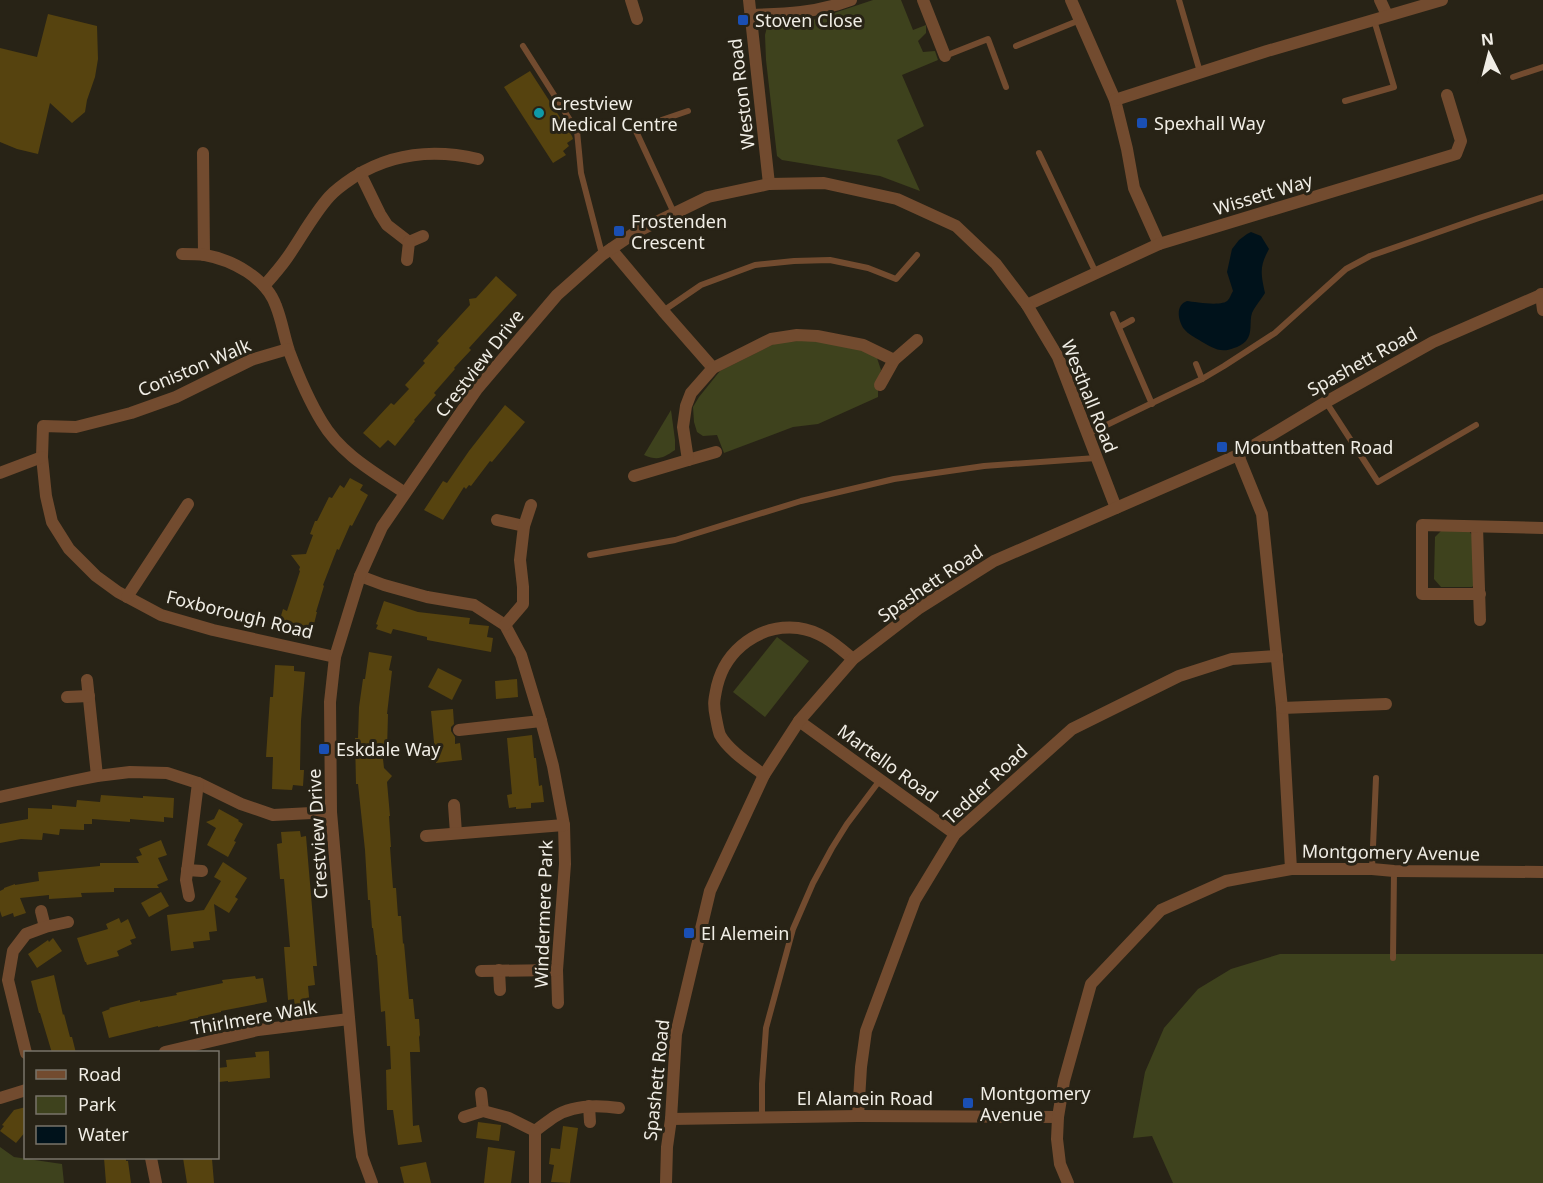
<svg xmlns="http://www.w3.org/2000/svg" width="1543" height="1183" viewBox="0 0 1543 1183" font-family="'Noto Sans',sans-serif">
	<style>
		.green { fill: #3e421d }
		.water { fill: #00121b }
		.building { fill: #56430f }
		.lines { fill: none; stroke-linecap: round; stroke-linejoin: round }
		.lane { stroke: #724b2f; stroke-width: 6 }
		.street { stroke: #724b2f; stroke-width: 12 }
		.transit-dot { fill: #1a4fb4; stroke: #282316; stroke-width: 2 }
		.culture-dot { fill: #0f9aa8; stroke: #282316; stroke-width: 2 }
		.labels { text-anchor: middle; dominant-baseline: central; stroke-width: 6; stroke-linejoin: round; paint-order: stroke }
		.poi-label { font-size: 18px; fill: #f0ede5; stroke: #282316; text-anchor: start }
		.street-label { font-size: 18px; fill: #f0ede5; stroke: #282316 }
	</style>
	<rect width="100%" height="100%" fill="#282316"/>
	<!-- green -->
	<g class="green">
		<path d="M873 0H901L913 30 926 25V33L918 41 923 52 935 51 938 60 902 75 924 126 897 140 920 191 880 176 782 160 777 156 766 60 765 35 767 27 771 25 807 22Z"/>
		<path d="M817 340 869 352 877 358 881 370 878 380V397L818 424 793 427 724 453 717 435 703 436 697 432 694 422 693 407 699 397 720 371 778 342Z"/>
		<path d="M671 410 675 440V450C663 458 658 461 644 455Z"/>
		<path d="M1441 531H1469L1475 539 1476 583 1472 587H1441L1434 579 1435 537Z"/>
		<path d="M777 637 809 661 765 717 733 692Z"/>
		<path d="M1280 954H1543V1183H1173L1152 1136 1133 1138 1145 1072 1164 1028 1198 989 1231 969Z"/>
		<path d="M0 1147 14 1157 62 1164 64 1183H0Z"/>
	</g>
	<!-- water -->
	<path class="water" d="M1251 232 1261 236 1269 249C1259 267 1261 274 1265 293 1261 300 1255 306 1252 313 1249 322 1253 333 1246 341 1243 344 1238 347 1234 348 1220 354 1211 347 1199 340 1194 337 1188 334 1184 329 1178 321 1175 305 1187 301 1195 302 1223 307 1228 300 1230 298 1231 294 1233 291L1227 272 1232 249 1239 240 1247 234Z"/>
	<!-- building -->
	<g class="building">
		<path d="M48 14 97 26 98 59 95 77 87 100 85 112 72 123 50 103 38 154 17 149 0 142V48L37 57Z"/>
		<path d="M530 71 572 136 573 139 567 143 569 146 563 151 566 155 553 163 504 87Z"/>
		<path d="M496 276 517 295 469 348 471 350 454 368 455 369 434 393 436 395 414 420 415 421 395 446 388 440 380 448 363 433 391 403 394 405 409 389 405 385 425 363 423 361 439 343 437 341 470 305 469 299 476 298Z"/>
		<path d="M505 405 525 422 492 462 490 461 471 486 469 485 466 489 464 487 443 520 424 510 443 481 447 483 469 451Z"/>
		<path d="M350 478 363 485 360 490 368 495 352 526 350 525 339 550 337 549 323 585 324 586 316 612H317L313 628 300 625 299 629 279 623 283 609 287 611 300 571 299 570 300 567 291 555 306 554 313 535 310 534 315 521H317L329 497 332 498 340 485 344 488Z"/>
		<path d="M384 601 418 612 470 618 469 624 489 626 487 637 493 638 491 652 427 640V637L393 629 391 634 376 629 378 625 376 624Z"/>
		<path d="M369 652 392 656 389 670 392 671 387 714H388L387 750H382L384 768 392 776 387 782 390 816H389L391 847H390L393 888H396L398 916H401L403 944 404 943 409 999H413L415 1019H419L420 1035 419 1037 420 1052H410L413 1126 419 1125 422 1142 398 1145 393 1110H387L386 1070 391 1069 390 1046H387L385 1011 381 1012 377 955H376L373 928H372L370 900H368L365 850 358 784H356L355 738H358L359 707 363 679H365Z"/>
		<path d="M275 665 294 666V671L305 672 301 721 300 770H304L303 786 293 785 292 790 272 789 273 757H266L270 697H273Z"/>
		<path d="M438 668 462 680 452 700 428 687Z"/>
		<path d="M517 679 518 697 496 699 495 681Z"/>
		<path d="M453 709 454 724 451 727V731L455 737V744L460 743 462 760 436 763 431 711Z"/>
		<path d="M532 735 534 758H536L539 786 542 785 544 802 531 803V808L516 809V807L509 808 507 795 512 794 507 738Z"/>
		<path d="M101 795 143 798V796L174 798 173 818 164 817V822L130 819V822L92 819V824H84V830L60 829 59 835 43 833 42 840 21 839 0 843V824L28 819V808L52 809V805L76 807 77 800 100 802Z"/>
		<path d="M219 809 239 820 238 821 243 824 234 841 236 842 228 857 207 845 216 828 206 822 214 819Z"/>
		<path d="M300 831 301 837 306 836 317 966H313L315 985 308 986 310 1007 295 1008 294 999 288 1000 284 947H290L284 879H280L277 844 282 843 281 832Z"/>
		<path d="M161 840 167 855 158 858 168 880 157 885 159 888H114V892L81 893 82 897 49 899V895L20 898 26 913 14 917 13 913 2 917 0 911V891L4 889V888L15 884V885L39 881 38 872 100 866V863H139L136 857 142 855 139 849Z"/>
		<path d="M223 862 247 878 235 897 238 899 229 913 214 904 217 931 209 932 210 940 193 942 194 948 171 951 167 915 204 910 221 881 214 877Z"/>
		<path d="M161 892 169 906 149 917 141 903Z"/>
		<path d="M119 918 121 923 128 919 136 938 130 940 132 944 117 951 119 956 87 965 86 962H85L77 938 108 929 106 924Z"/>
		<path d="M53 938 62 951 37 968 28 954 48 940 49 942Z"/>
		<path d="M54 975 63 1015 64 1014 70 1037H72L76 1053H52L40 1013H39L31 981Z"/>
		<path d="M255 976 256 979 263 978 267 1002 221 1011V1012L198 1017V1018L158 1027V1026L109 1038 102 1012 110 1009 109 1008 140 1000V1002L177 995 176 993 180 992 223 983 222 980Z"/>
		<path d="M269 1051 270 1078 228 1082V1081L219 1082 218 1068 227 1067 226 1060 256 1057 255 1052Z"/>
		<path d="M26 1107V1131L16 1143 0 1131 4 1126 2 1125 14 1110Z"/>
		<path d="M478 1122 501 1125 499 1141 476 1138Z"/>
		<path d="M563 1126 578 1128 570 1183 551 1182 554 1165 549 1164 551 1148 560 1149Z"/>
		<path d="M488 1147 515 1151 511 1183H484Z"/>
		<path d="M104 1158H126V1161H128L131 1183H106Z"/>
		<path d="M183 1158 212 1159 214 1183H187Z"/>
		<path d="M426 1162 431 1183H404L400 1167Z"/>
	</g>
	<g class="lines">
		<!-- lane -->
		<g class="lane">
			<path d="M1179 0 1200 72"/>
			<path d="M523 46 577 131 581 173 602 254"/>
			<path d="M1016 46 1080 20"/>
			<path d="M945 56 988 39 1006 87"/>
			<path d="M1513 77 1543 67"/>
			<path d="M1345 101 1394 87 1374 20"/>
			<path d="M1039 153 1096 273"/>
			<path d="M674 213 635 129 688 111"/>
			<path d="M663 311 701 285 755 265 794 261 830 260 868 268 896 279 917 255"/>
			<path d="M1113 314 1152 404"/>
			<path d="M1119 327 1132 320"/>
			<path d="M1196 364 1202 379"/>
			<path d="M1326 402 1378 482 1476 425"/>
			<path d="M1088 434 1202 379 1224 366 1275 333 1346 269 1370 256 1479 218 1543 197"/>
			<path d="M590 555 675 540 801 501 894 479 984 466 1096 458"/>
			<path d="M1372 869 1376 778"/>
			<path d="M1393 958 1394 871"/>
			<path d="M762 1117V1084L766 1028 793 929 813 883 832 848 847 824 880 780"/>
		</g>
		<!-- street -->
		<g class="street">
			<path d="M631 0 637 19"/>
			<path d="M749 0 769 184"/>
			<path d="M923 0 945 56"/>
			<path d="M1071 0 1115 100 1127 149 1134 188 1159 244"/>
			<path d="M1380 0 1387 15"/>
			<path d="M750 15C786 14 816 13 851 0"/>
			<path d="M1115 100 1267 51 1442 0"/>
			<path d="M203 153 204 255"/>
			<path d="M360 173 380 214 387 225 409 242"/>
			<path d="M409 242 423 236"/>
			<path d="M611 249 663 311 713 368"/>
			<path d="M182 254C189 254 197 254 205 255 233 260 266 278 276 306 282 321 284 336 289 351 298 375 308 399 322 422 341 454 374 472 405 493"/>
			<path d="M407 260 409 242"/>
			<path d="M264 286C272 277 280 268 287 258 301 238 313 215 329 197 336 189 345 183 354 177 392 153 435 149 478 159"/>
			<path d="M1541 294 1543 310"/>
			<path d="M1027 305 1159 244 1456 154 1461 141 1447 95"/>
			<path d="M288 349 251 360 176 397 131 413 76 427 43 426 42 457 46 496 52 522 69 549 96 576 118 592 161 615 213 630 335 657"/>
			<path d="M880 385 894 360"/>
			<path d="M1238 455 1262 514 1282 708 1291 869"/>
			<path d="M688 460 716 452"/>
			<path d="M0 473 42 457"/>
			<path d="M634 476 688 460 683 427 686 406 691 393 713 368 771 339 797 335 817 336 863 345 894 360 917 340"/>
			<path d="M497 520 524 526"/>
			<path d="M1477 527 1480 620"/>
			<path d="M360 576 384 585 427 597 474 605 505 625 521 655 541 721 553 766 564 825 565 864 557 970 558 1003"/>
			<path d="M1480 594H1422V525L1543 528"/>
			<path d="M127 597 188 504"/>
			<path d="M505 625 523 604V587L520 560 524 526 531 505"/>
			<path d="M87 680 97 776"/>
			<path d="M67 697 89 696"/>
			<path d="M1282 708 1386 704"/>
			<path d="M799 721 955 834"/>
			<path d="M459 730 541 721"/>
			<path d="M764 775C751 765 728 750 720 735 718 730 717 723 716 718 713 704 714 700 717 686 726 649 760 624 798 628 821 631 836 645 853 659"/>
			<path d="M0 797 72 781 97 776 130 772 167 773 198 783 241 804 273 815 331 812"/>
			<path d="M454 805 456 833"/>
			<path d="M426 836 564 825"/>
			<path d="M187 870 202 871"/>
			<path d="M189 896 186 880 198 783"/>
			<path d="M41 911 45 927"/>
			<path d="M499 970 500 990"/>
			<path d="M481 971 557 970"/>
			<path d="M165 1052 258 1030 349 1019"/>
			<path d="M26 1053 8 980 13 951 26 934 45 927 68 922"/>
			<path d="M481 1093 483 1111"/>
			<path d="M0 1098 26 1090"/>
			<path d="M589 1106 590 1122"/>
			<path d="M858 1116 861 1067 866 1031 915 900 955 834 1072 729 1179 676 1232 659 1277 656"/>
			<path d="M464 1117 483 1111 509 1118 535 1131C542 1126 548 1121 554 1117 572 1105 598 1105 619 1108"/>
			<path d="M671 1119 858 1116 1058 1117"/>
			<path d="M151 1158 156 1183"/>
			<path d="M372 1183 362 1156 359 1132 331 812 330 702 335 657 360 576 382 527 477 389 557 295 602 255 636 232 708 197 769 184 824 183 897 199 956 226 996 264 1027 305 1058 357 1116 508"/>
			<path d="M535 1183V1131"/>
			<path d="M666 1183 667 1147 671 1119 676 1034 710 891 764 775 799 721 853 659 918 609 994 561 1238 455 1326 402 1433 342 1543 294"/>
			<path d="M1068 1183 1060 1164 1057 1139 1058 1117 1064 1081 1091 984 1161 910 1226 881 1291 869H1372L1394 871 1543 872"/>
		</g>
	</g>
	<!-- markers -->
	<g class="transit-dot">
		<rect x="737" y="14" width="12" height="12" rx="3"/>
		<rect x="1136" y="117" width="12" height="12" rx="3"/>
		<rect x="613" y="225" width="12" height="12" rx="3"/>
		<rect x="1216" y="441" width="12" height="12" rx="3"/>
		<rect x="318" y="743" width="12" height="12" rx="3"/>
		<rect x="683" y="927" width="12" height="12" rx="3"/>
		<rect x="962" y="1097" width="12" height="12" rx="3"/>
	</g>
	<circle class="culture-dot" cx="539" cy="113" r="6"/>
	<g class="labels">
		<!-- poi labels -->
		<g class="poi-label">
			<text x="755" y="20">Stoven Close</text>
			<text x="551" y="103">Crestview<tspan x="551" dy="21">Medical Centre</tspan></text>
			<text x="1154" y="123">Spexhall Way</text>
			<text x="631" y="221">Frostenden<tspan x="631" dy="21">Crescent</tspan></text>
			<text x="1234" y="447">Mountbatten Road</text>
			<text x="336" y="749">Eskdale Way</text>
			<text x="701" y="933">El Alemein</text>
			<text x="980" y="1093">Montgomery<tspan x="980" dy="21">Avenue</tspan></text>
		</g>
		<!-- street labels -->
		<g class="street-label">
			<text transform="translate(741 94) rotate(-97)">Weston Road</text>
			<text transform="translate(1263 194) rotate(-17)">Wissett Way</text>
			<text transform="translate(1362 361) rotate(-29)">Spashett Road</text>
			<text transform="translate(479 363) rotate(-52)">Crestview Drive</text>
			<text transform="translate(194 367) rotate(-23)">Coniston Walk</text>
			<text transform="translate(1090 396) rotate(68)">Westhall Road</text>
			<text transform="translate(930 583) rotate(-34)">Spashett Road</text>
			<text transform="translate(240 614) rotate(14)">Foxborough Road</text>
			<text transform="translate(888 763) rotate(36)">Martello Road</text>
			<text transform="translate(985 784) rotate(-43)">Tedder Road</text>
			<text transform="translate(317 834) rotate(-93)">Crestview Drive</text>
			<text transform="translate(1391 852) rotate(1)">Montgomery Avenue</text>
			<text transform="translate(543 914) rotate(-88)">Windermere Park</text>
			<text transform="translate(254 1017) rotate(-10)">Thirlmere Walk</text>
			<text transform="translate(656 1080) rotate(-84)">Spashett Road</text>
			<text x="865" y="1098">El Alamein Road</text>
		</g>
	</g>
	<!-- legend -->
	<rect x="24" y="1051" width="195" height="108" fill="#282316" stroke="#787469" stroke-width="1.5"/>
	<rect x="36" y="1070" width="30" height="9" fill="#724b2f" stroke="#787469" stroke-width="1.5"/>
	<text x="78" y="1081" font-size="18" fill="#f0ede5">Road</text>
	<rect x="36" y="1096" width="30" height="18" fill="#3e421d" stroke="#787469" stroke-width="1.5"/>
	<text x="78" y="1111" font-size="18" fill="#f0ede5">Park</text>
	<rect x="36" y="1126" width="30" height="18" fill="#00121b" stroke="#787469" stroke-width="1.5"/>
	<text x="78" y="1141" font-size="18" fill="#f0ede5">Water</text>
	<!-- north arrow -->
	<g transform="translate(1489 54) rotate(354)" stroke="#282316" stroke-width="4.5" paint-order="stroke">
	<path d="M0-4.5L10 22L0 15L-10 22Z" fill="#f0ede5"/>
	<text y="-9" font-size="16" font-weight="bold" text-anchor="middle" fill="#f0ede5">N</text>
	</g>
</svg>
